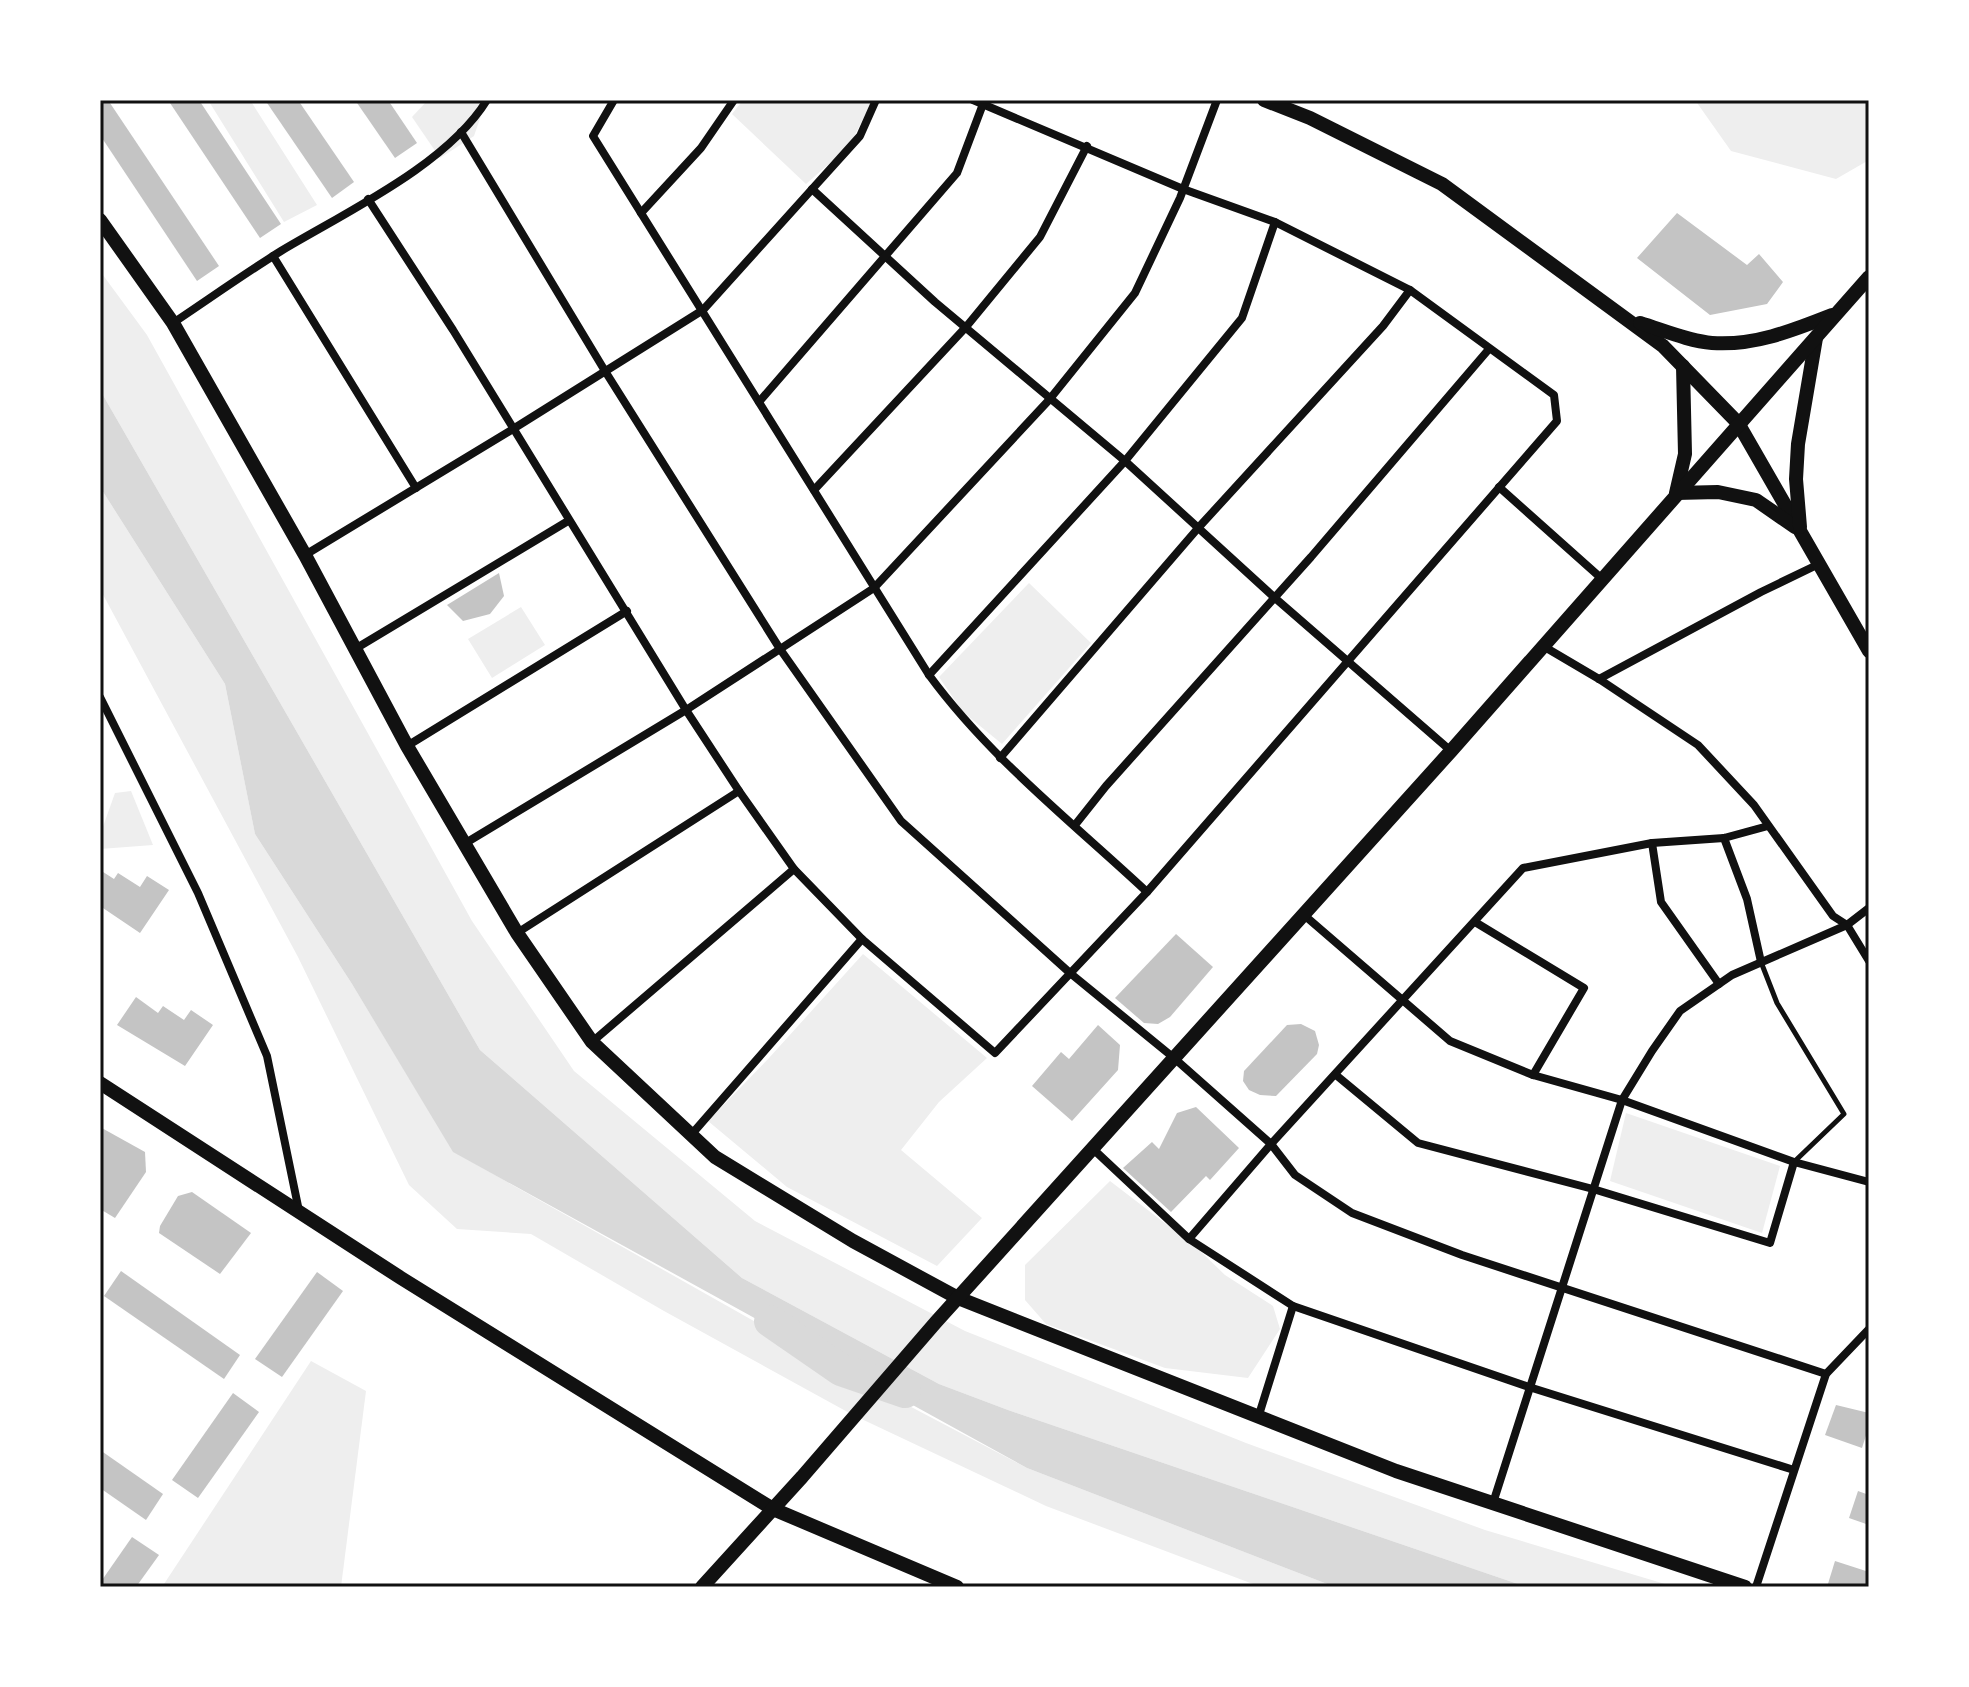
<svg xmlns="http://www.w3.org/2000/svg" width="1969" height="1687" viewBox="0 0 1969 1687" font-family="'PT Sans Narrow',sans-serif">
	<style>
		.green { fill: #eee }
		.water { fill: #d9d9d9 }
		.lines { fill: none; stroke-linecap: round; stroke-linejoin: round }
		.river { stroke: #d9d9d9; stroke-width: 32 }
		.building { fill: #c4c4c4 }
		.service { stroke: #111; stroke-width: 5 }
		.minor { stroke: #111; stroke-width: 8 }
		.tertiary { stroke: #111; stroke-width: 14 }
		.neatline { fill: none; stroke: #111; stroke-width: 3 }
	</style>
	<rect width="100%" height="100%" fill="#fff"/>
	<!-- green -->
	<g class="green">
		<path d="M208 100H241L252 103 317 205 284 222Z"/>
		<path d="M428 100 486 101 474 136 440 158 412 117Z"/>
		<path d="M743 100H873L849 146 806 184 732 114Z"/>
		<path d="M1695 100H1869V160L1836 179 1731 151Z"/>
		<path d="M100 271 147 335 472 921 574 1071 755 1221 965 1331 1246 1443 1485 1530 1675 1587H1527L1008 1410 939 1384 742 1278 480 1050 100 390Z"/>
		<path d="M100 487 225 684 255 834 352 984 454 1152 841 1370 1027 1468 1335 1587H1261L1046 1506 853 1415 664 1311 531 1234 457 1229 409 1185 298 957 100 589Z"/>
		<path d="M1029 583 1091 643 1002 744 963 712 939 677Z"/>
		<path d="M521 607 545 645 492 678 468 639Z"/>
		<path d="M131 791 153 845 100 849V835L115 793Z"/>
		<path d="M863 954 987 1058 939 1102 901 1150 982 1218 937 1266 787 1187 708 1121 769 1058Z"/>
		<path d="M1626 1113 1780 1166 1762 1233 1610 1181Z"/>
		<path d="M1110 1181 1196 1247 1225 1275 1273 1306 1280 1329 1248 1378 1165 1368 1046 1324 1025 1300V1265Z"/>
		<path d="M311 1361 366 1391 341 1587H162Z"/>
	</g>
	<!-- water -->
	<path class="water" d="M100 390 480 1050 742 1278 939 1384 1008 1410 1527 1587H1335L1027 1468 453 1152 352 984 255 834 225 684 100 487Z"/>
	<g class="lines">
		<!-- river -->
		<path class="river" d="M770 1321 841 1370 905 1392"/>
	</g>
	<!-- building -->
	<g class="building">
		<path d="M100 100H108L219 266 197 281 100 135Z"/>
		<path d="M168 100H199L281 224 260 238Z"/>
		<path d="M265 100H298L354 182 332 198Z"/>
		<path d="M355 100H388L417 143 395 158Z"/>
		<path d="M1677 213 1747 265 1759 254 1783 282 1767 304 1710 315 1637 258Z"/>
		<path d="M499 573 504 596 490 614 463 621 447 605Z"/>
		<path d="M100 870 114 879 118 873 140 887 147 876 169 890 140 933 100 906Z"/>
		<path d="M1176 934 1213 967 1170 1017 1158 1024 1144 1023 1115 998Z"/>
		<path d="M136 997 158 1013 163 1006 184 1020 191 1010 213 1025 185 1066 117 1025Z"/>
		<path d="M1301 1024 1315 1031 1319 1045 1317 1054 1276 1096 1260 1095 1249 1090 1243 1081 1244 1071 1287 1025Z"/>
		<path d="M1098 1025 1120 1045 1118 1070 1072 1121 1032 1086 1061 1052 1069 1059Z"/>
		<path d="M1196 1107 1239 1148 1210 1180 1206 1176 1171 1212 1123 1168 1152 1142 1159 1149 1177 1113Z"/>
		<path d="M100 1127 145 1152 146 1172 115 1218 100 1209Z"/>
		<path d="M192 1192 251 1233 220 1274 159 1233 160 1226 178 1196Z"/>
		<path d="M121 1271 240 1355 224 1379 104 1296Z"/>
		<path d="M317 1272 343 1291 282 1377 255 1359Z"/>
		<path d="M233 1393 259 1412 198 1498 172 1480Z"/>
		<path d="M1836 1405 1869 1413V1426L1862 1448 1825 1435Z"/>
		<path d="M100 1450 163 1494 146 1520 100 1488Z"/>
		<path d="M1858 1491 1869 1495V1525L1849 1518Z"/>
		<path d="M132 1537 159 1555 136 1587H100V1583Z"/>
		<path d="M1835 1561 1869 1572V1587H1827Z"/>
	</g>
	<g class="lines">
		<!-- service -->
		<path class="service" d="M1761 962 1777 1003 1844 1114 1795 1161"/>
		<!-- minor -->
		<g class="minor">
			<path d="M614 100 593 136 929 675C990 758 1072 822 1147 892"/>
			<path d="M461 132 605 371 780 649 901 821 1070 973 1174 1058 1271 1144 1295 1175 1352 1213 1462 1255 1826 1374"/>
			<path d="M812 189 935 302 1125 461 1275 598 1451 751"/>
			<path d="M368 199 453 330 686 710 739 791 794 869 862 939 995 1053 1147 892 1557 421 1554 395 1410 290 1275 222 1183 189 973 100"/>
			<path d="M641 213 701 148 734 100"/>
			<path d="M273 256 416 488"/>
			<path d="M173 323C209 299 244 274 281 251 346 212 447 165 487 100"/>
			<path d="M759 402 957 173 983 104"/>
			<path d="M1499 487 1601 578"/>
			<path d="M814 490 966 327 1040 237 1087 146"/>
			<path d="M305 555 513 429 703 310 860 136 876 100"/>
			<path d="M1543 646 1599 679 1698 745 1754 805 1833 916 1847 925 1869 961"/>
			<path d="M355 649 568 521"/>
			<path d="M929 675 1125 461 1242 318 1275 222"/>
			<path d="M1599 679 1761 592 1819 564"/>
			<path d="M100 697 198 893 267 1056 299 1211"/>
			<path d="M407 746 627 611"/>
			<path d="M1000 758 1199 527 1383 326 1410 290"/>
			<path d="M1075 825 1106 786 1311 557 1489 349"/>
			<path d="M1724 838 1747 899 1761 962"/>
			<path d="M1652 843 1661 902 1719 984"/>
			<path d="M464 844 686 710 874 588 1049 400 1135 293 1180 198 1217 100"/>
			<path d="M1304 915 1450 1041 1533 1075 1622 1100 1794 1162 1869 1182"/>
			<path d="M1475 922 1584 988 1533 1075"/>
			<path d="M517 933 739 791"/>
			<path d="M592 1042 794 869"/>
			<path d="M1336 1075 1418 1143 1593 1189 1770 1243 1794 1162"/>
			<path d="M691 1135 862 939"/>
			<path d="M1092 1148 1189 1239 1293 1306 1529 1387 1794 1470"/>
			<path d="M1189 1239 1271 1144 1523 868 1652 843 1724 838 1768 826"/>
			<path d="M1258 1418 1293 1306"/>
			<path d="M1493 1503 1622 1100 1652 1051 1680 1011 1732 975 1847 925 1869 908"/>
			<path d="M1756 1587 1826 1374 1869 1329"/>
		</g>
		<!-- tertiary -->
		<g class="tertiary">
			<path d="M1264 100 1310 118 1442 184 1663 346 1738 423 1869 651"/>
			<path d="M100 220 173 323 305 555 407 746 517 933 592 1042 715 1157 853 1241 958 1298 1396 1471 1745 1587"/>
			<path d="M1640 323C1663 330 1688 341 1712 343 1755 346 1794 330 1832 315"/>
			<path d="M1683 366 1685 454 1676 493 1718 492 1756 500 1795 527"/>
			<path d="M1800 527 1796 479 1798 444 1816 338"/>
			<path d="M100 1083 401 1278 773 1509 957 1587"/>
			<path d="M702 1587 802 1477 936 1322 1451 751 1869 277"/>
		</g>
	</g>
	<!-- border -->
	<rect width="1969" height="1687" fill="none" stroke="#ffffff" stroke-width="204"/>
	<rect x="102" y="102" width="1765" height="1483" class="neatline"/>
</svg>
